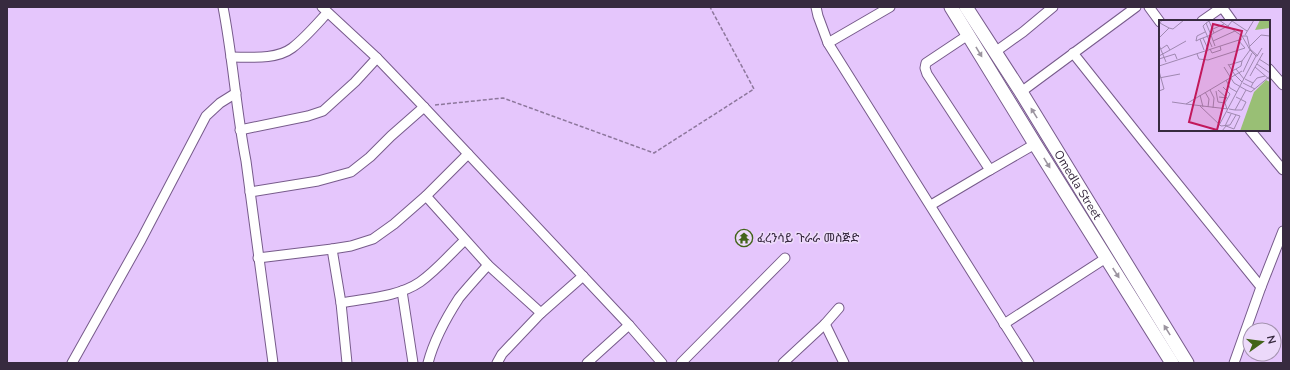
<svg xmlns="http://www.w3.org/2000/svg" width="1290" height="370" viewBox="0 0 1290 370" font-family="'Nunito Sans','Noto Sans Ethiopic',sans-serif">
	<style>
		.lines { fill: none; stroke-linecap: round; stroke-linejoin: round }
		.minor-casing { stroke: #775b8b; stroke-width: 11 }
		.secondary-casing { stroke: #775b8b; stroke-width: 15 }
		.path { stroke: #8d779c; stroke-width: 1.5; stroke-dasharray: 4 2; stroke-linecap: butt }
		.minor { stroke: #fff; stroke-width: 9 }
		.secondary { stroke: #fff; stroke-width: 13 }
		.oneway { fill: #9b949f }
		.labels { text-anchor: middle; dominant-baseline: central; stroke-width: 3.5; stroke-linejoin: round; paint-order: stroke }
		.street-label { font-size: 12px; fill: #372a3f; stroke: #ecd9fa }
		.poi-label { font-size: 12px; fill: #372a3f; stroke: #ecd9fa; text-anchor: start }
		.inset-road { fill: none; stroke: #9f88b0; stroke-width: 1 }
		.view { fill: #c2185b; fill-opacity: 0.15; stroke: #c2185b; stroke-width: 2 }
		.inset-edge { fill: none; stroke: #372a3f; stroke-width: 2 }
	</style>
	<rect width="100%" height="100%" fill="#e5c6fc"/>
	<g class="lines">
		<defs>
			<g id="minor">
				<path d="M223 7C233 58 236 110 246 161L273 363"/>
				<path d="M322 7 377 58 424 107 629 325 662 363"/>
				<path d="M816 7 818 16 828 43 1029 363"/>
				<path d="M1149 7 1160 22"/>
				<path d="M1222 7 1232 21"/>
				<path d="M1202 21 1222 7"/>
				<path d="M968 35 926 63 925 68 927 74 990 170 1035 144"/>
				<path d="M828 43 890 7"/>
				<path d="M995 52 1023 32 1053 7"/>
				<path d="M1073 53 1143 141 1261 287"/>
				<path d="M231 57C250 57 276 60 292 48 305 38 316 25 327 13"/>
				<path d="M1269 69 1283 85"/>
				<path d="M1021 92 1136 7"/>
				<path d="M240 130 308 116 323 111 355 82 377 58"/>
				<path d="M1250 130 1283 170"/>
				<path d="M250 192 318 181 351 172 370 157 391 136 424 107"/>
				<path d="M426 196 488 265 541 313 583 276"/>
				<path d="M931 205 990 170"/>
				<path d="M332 249 341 303"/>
				<path d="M258 258 332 249 351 246 373 239 394 224 426 196 468 154"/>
				<path d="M402 291 413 363"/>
				<path d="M825 324 844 363"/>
				<path d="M1004 324 1106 258"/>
				<path d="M72 363 141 240 206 116 220 103 236 93"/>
				<path d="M347 363 341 303C367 298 398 297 420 282 437 270 450 254 465 240"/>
				<path d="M428 363C434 340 446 318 459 298 468 287 478 276 488 265"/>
				<path d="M497 363 502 354 541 313"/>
				<path d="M587 363 629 325"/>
				<path d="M681 363 785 258"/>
				<path d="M783 363 825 324 839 308"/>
				<path d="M1234 363 1261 287 1283 231"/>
			</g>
			<g id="secondary">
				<path d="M951 7 1035 144 1172 363"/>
				<path id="s1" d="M966 7 1021 92 1187 363"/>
			</g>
		</defs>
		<!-- minor casing -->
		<use href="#minor" class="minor-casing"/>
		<!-- secondary casing -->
		<use href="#secondary" class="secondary-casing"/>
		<!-- path -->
		<path class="path" d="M435 105 503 98 654 153 754 89 710 7"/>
		<!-- minor -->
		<use href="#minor" class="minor"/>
		<!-- secondary -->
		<use href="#secondary" class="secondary"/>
	</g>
	<!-- one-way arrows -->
	<defs><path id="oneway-solid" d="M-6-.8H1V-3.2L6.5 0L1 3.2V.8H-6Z"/></defs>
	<g class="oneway">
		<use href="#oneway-solid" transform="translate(979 52) rotate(59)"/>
		<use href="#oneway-solid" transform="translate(1034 113) rotate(-122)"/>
		<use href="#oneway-solid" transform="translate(1047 163) rotate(58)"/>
		<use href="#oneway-solid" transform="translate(1116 273) rotate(57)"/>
		<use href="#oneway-solid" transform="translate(1167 330) rotate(-122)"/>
	</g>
	<!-- icons -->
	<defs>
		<symbol id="temple-ring" viewBox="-11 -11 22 22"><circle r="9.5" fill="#ecd9fa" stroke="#426319" stroke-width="1.5"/><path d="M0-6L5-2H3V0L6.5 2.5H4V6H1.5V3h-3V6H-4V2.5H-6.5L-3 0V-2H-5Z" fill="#426319"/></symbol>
	</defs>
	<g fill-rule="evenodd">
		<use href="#temple-ring" x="734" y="228" width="20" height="20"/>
	</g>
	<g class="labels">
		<!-- street labels -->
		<g class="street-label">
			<text stroke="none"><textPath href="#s1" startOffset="210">Omedla Street</textPath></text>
		</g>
		<!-- poi labels -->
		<g class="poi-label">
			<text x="757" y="238">ፈረንሳይ ጉራራ መስጅድ</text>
		</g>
	</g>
	<!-- overview -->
	<g transform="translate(1159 20)">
		<rect width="111" height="111" fill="#e5c6fc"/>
		<path d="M101 0H111V8L96 10ZM107 60 111 62V111H81L95 72Z" fill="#99bf75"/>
		<path class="inset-road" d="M60 0 83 16M50 1 55 13 69 6 73 1 88 11M47 3 44 6 53 27M10 8 14 9 25 0M54 9 65 4M55 13 52 15 56 26M86 15 95 0M0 18 10 8 1 3 3 0M44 18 49 29M41 19 37 21 38 16 46 12M54 21 76 11M0 25 7 42M91 26 102 15 111 16M51 29 53 33 62 30 61 26M11 30 27 21M45 30 41 19 52 15 47 3 52 0M38 34 40 39 49 40 86 28 79 20M0 36 11 30 8 25 2 29M99 36 91 29 88 16H83L91 30 97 36H98L103 28M0 39 16 34 18 39M100 39 111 46M83 41 91 30M98 44 111 53M70 45 83 41 82 46 77 49M0 46 83 19M65 47 75 63 87 70M96 47 110 59M0 51 5 69 0 71M73 51 77 49 85 59M83 51 76 55 83 62M84 52 93 33M91 56 104 33M0 58 21 54M86 59 94 63 92 67M67 60 71 68 78 72M84 63 96 69M94 63 98 58 106 56M64 67 71 74 66 83M51 70 55 78 54 88M59 70 68 78 60 77M57 71 59 82 66 83 68 89M46 72 50 79 49 87M41 75 44 87M13 82 27 84 76 55 69 44M27 84 69 89M41 86 62 106 71 105 77 95M70 89 76 90 87 70 92 72 111 56M76 90H83L87 82 77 77M66 106 72 94M57 111 97 36M63 111 67 106 75 109 81 96 68 92"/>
		<path class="view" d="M54 4 83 11 58 110 30 102Z"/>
		<rect width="111" height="111" class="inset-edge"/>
	</g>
	<!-- border -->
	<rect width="1290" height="370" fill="none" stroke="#372a3f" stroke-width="16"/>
	<!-- north arrow -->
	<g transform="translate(1262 342) rotate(76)"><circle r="19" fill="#ecd9fa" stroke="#a493af"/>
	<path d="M0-3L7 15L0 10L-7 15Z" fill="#426319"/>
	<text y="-6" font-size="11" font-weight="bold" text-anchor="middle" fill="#372a3f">N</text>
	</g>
</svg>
